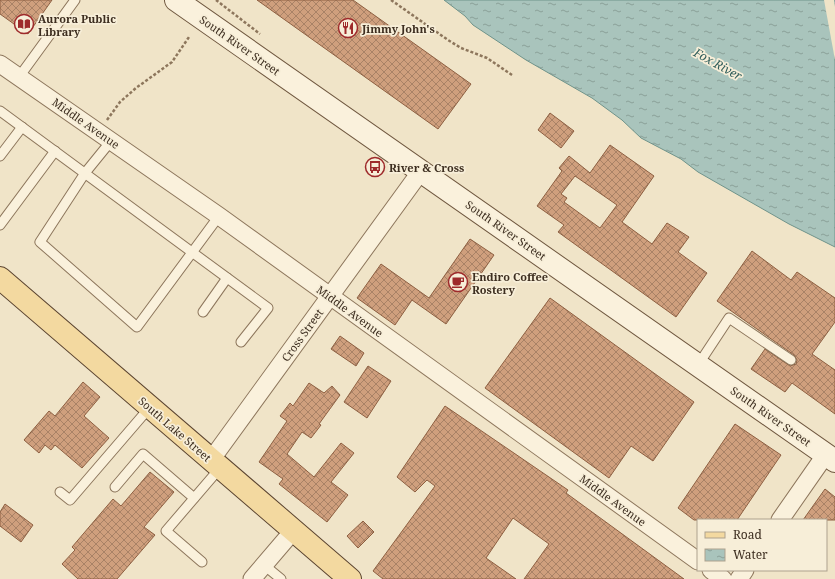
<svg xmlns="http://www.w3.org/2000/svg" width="835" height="579" viewBox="0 0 835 579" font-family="'Noto Serif',serif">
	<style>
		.water { fill: url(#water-ripples); stroke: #6f938a }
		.pier { fill: #f0e4c8 }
		.building { fill: url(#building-cross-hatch); stroke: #8d5f41; fill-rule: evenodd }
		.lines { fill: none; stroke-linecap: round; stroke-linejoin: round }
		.lane-casing { stroke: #8d765c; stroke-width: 11 }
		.street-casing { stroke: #8d765c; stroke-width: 19 }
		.secondary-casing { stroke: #6f573f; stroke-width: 24 }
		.primary-casing { stroke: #5b4430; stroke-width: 24 }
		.path { stroke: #8d765c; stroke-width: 2.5; stroke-dasharray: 3 2; stroke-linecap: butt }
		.lane { stroke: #faf1dc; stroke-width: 9 }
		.street { stroke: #faf1dc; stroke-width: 17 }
		.secondary { stroke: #faf1dc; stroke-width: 22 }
		.primary { stroke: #f3d9a0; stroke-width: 22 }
		.labels { text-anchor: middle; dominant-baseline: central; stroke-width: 3.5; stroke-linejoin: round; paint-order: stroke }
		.poi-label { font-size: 11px; font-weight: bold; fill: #3d2e20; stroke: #f7eed8; text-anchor: start }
		.street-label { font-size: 11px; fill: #3d2e20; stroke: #f7eed8 }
		.water-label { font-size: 12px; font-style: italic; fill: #2f5d5a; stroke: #f7eed8 }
	</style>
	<defs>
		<pattern id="water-ripples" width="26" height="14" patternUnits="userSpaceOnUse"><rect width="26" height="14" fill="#a9c4bc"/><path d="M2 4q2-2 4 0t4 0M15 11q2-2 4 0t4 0" fill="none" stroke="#8ba098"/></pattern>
		<pattern id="building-cross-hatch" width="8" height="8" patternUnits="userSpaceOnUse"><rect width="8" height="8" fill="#cf9f7d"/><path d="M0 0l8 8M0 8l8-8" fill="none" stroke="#a98266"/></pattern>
	</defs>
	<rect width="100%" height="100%" fill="#f0e4c8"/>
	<!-- water -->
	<path class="water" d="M444 0H833L835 1V247L789 224 698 172 681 159 641 138 622 120 592 98 526 60 473 25 465 16Z"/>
	<!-- pier -->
	<path class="pier" d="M824 0H834L835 7V60Z"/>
	<!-- building -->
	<g class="building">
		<path d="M0 0H52L28 34 0 14Z"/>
		<path d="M257 0H353L471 84 438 129Z"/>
		<path d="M550 113 574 131 561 148 538 130Z"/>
		<path d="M610 145 654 176 622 222 652 244 667 223 689 237 678 252 707 273 676 317 558 232 564 225 537 206 562 171 559 168 569 156 590 173ZM575 176 617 205 600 228 564 202 567 198 561 194Z"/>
		<path d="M470 239 494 255 446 324 412 300 395 325 357 298 381 264 429 298Z"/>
		<path d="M752 251 791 280 797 272 835 298V322L812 354 835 370V414L792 383 785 392 751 369 765 349 790 366 796 364 797 360 794 355 717 301Z"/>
		<path d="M550 298 694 402 653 461 631 446 609 478 485 388Z"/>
		<path d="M340 336 364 353 356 366 331 349Z"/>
		<path d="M368 366 391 381 367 418 344 402Z"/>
		<path d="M83 382 100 397 84 416 109 438 82 468 55 445 51 450 45 445 39 453 24 440 49 411 55 416Z"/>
		<path d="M309 383 324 393 332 386 340 395 319 424 321 425 311 438 302 432 287 454 314 477 341 443 354 453 331 482 348 495 327 522 279 484 283 479 259 462 287 421 280 416 290 403 293 406Z"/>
		<path d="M445 406 568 490 566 493 684 579H524L549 544 513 518 486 558 516 579H383L373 571 435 486 427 480 415 492 397 477Z"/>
		<path d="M735 424 781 455 737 520H694L678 508Z"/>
		<path d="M150 472 174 492 144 527 155 535 117 579H78L62 564 75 550 72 547 113 499 121 506Z"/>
		<path d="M825 489 835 497V520H803Z"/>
		<path d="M5 504 33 525 21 542 0 526V512Z"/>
		<path d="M363 521 374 532 358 548 347 536Z"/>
	</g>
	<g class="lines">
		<defs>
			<g id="lane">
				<path d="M19 77 75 0"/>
				<path d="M0 111 268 308 241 342"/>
				<path d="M111 141 85 173 40 242 137 327 219 216"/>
				<path d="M0 156 22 127"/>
				<path d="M0 225 55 151"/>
				<path d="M203 312 227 278"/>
				<path d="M698 365 729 318 791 360"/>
				<path d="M115 487 143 454 194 498"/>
				<path d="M60 492 70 500 150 407"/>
				<path d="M202 562 166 531 220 468"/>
				<path d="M264 565 281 579"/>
			</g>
			<g id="street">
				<path d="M0 64 219 216 698 561"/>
				<path d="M211 460 421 171"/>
				<path d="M780 520 826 454"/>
				<path d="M711 570 723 579"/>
				<path d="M252 579 293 531"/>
				<path d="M739 579 745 570"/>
			</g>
			<path id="secondary" d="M176 0 835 461"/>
			<path id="primary" d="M0 278 350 579"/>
		</defs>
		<!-- lane casing -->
		<use href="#lane" class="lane-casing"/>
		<!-- street casing -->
		<use href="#street" class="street-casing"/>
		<!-- secondary casing -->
		<use href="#secondary" class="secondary-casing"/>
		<!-- primary casing -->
		<use href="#primary" class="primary-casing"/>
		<!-- path -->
		<g class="path">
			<path d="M216 0 260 34"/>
			<path d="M391 0 448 40 461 48 487 58 512 75"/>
			<path d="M107 120 120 102 136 88 172 62 189 37"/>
		</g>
		<!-- lane -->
		<use href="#lane" class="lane"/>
		<!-- street -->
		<use href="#street" class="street"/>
		<!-- secondary -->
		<use href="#secondary" class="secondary"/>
		<!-- primary -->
		<use href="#primary" class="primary"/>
	</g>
	<!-- icons -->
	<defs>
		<symbol id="library-ring" viewBox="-11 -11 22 22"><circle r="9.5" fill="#f7eed8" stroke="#9e2a2b" stroke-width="1.5"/><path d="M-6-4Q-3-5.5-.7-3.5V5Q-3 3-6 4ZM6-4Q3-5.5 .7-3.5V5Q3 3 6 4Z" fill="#9e2a2b"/></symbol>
		<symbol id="restaurant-ring" viewBox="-11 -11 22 22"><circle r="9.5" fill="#f7eed8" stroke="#9e2a2b" stroke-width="1.5"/><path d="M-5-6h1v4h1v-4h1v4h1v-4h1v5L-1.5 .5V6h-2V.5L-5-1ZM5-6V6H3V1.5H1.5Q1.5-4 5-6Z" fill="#9e2a2b"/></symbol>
		<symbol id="bus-ring" viewBox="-11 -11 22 22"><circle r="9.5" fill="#f7eed8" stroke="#9e2a2b" stroke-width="1.5"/><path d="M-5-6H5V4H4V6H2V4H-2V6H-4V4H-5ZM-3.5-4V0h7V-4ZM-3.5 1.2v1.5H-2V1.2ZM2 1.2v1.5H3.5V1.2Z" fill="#9e2a2b"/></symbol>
		<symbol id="cafe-ring" viewBox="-11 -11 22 22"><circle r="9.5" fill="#f7eed8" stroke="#9e2a2b" stroke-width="1.5"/><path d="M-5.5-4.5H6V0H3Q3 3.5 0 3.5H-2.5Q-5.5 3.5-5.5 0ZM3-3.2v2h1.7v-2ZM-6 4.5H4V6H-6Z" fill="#9e2a2b"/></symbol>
	</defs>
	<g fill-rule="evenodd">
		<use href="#library-ring" x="13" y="13" width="22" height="22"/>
		<use href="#restaurant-ring" x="337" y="17" width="22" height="22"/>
		<use href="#bus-ring" x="364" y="156" width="22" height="22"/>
		<use href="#cafe-ring" x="447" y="271" width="22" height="22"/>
	</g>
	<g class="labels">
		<!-- poi labels -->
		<g class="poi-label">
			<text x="38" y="18">Aurora Public<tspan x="38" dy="13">Library</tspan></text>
			<text x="362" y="28">Jimmy John's</text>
			<text x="389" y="167">River &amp; Cross</text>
			<text x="472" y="276">Endiro Coffee<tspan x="472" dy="13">Rostery</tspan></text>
		</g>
		<!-- street labels -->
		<g class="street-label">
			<text transform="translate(240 45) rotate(35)">South River Street</text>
			<text transform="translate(86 123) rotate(35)">Middle Avenue</text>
			<text transform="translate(506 230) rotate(35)">South River Street</text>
			<text transform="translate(350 311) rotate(36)">Middle Avenue</text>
			<text transform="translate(302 335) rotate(-54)">Cross Street</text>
			<text transform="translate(771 416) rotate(35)">South River Street</text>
			<text transform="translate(175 429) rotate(41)">South Lake Street</text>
			<text transform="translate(613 500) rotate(36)">Middle Avenue</text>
		</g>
		<!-- water labels -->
		<g class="water-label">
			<text transform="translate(718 64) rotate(29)">Fox River</text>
		</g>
	</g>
	<!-- legend -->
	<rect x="697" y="519" width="130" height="52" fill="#f7eed8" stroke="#ada18e"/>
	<rect x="705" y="532" width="20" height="6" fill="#f3d9a0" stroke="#ada18e"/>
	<text x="733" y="539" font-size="12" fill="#3d2e20">Road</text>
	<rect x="705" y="549" width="20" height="12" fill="url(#water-ripples)" stroke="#ada18e"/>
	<text x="733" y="559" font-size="12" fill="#3d2e20">Water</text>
</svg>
